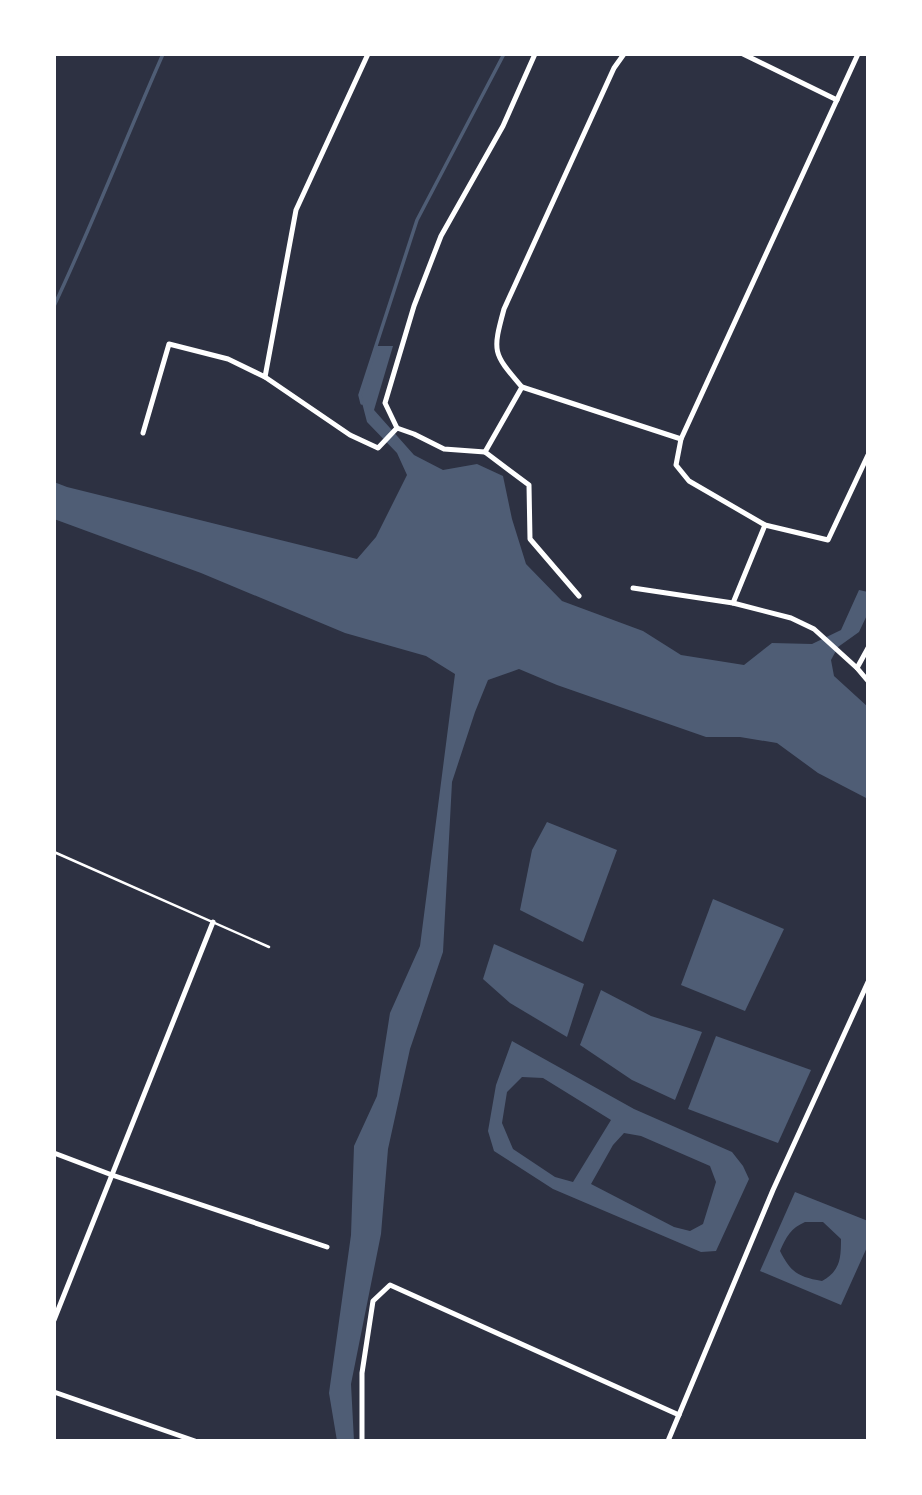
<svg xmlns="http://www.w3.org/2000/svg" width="922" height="1495" viewBox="0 0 922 1495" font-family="Karla,sans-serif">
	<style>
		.water { fill: #4f5d75; fill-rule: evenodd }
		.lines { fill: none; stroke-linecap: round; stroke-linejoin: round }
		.stream { stroke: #4f5d75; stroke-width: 3.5 }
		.service { stroke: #fff; stroke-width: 2.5 }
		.minor { stroke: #fff; stroke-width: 5 }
	</style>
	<rect width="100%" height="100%" fill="#2d3142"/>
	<!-- water -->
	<g class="water">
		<path d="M375 346H393L374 410 414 455 443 470 477 464 503 476 512 519 526 564 562 601 643 631 681 655 744 665 772 643 812 644 841 630 859 590 868 592V613L859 632 838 647 831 660 834 676 868 707V799L818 773 777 743 740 737H706L557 685 519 669 488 680 475 712 452 782 443 952 410 1049 388 1149 381 1234 351 1384 354 1441H337L329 1393 351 1235 354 1146 377 1096 390 1013 420 946 455 674 426 656 345 633 201 573 54 519V482L67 487 357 559 376 537 407 475 397 453 367 422 360 395Z"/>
		<path d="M547 822 617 850 583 942 520 910 532 850Z"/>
		<path d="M713 899 784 929 745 1011 681 985Z"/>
		<path d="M494 944 584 984 567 1037 510 1003 483 979Z"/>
		<path d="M601 990 651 1016 702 1032 675 1100 632 1080 580 1045Z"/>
		<path d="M716 1036 811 1070 778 1143 688 1109Z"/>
		<path d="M512 1041 634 1109 732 1152 743 1166 749 1179 716 1251 701 1252 553 1189 494 1151 488 1131 496 1085ZM522 1077 543 1078 611 1120 573 1182 555 1177 513 1149 502 1123 507 1092ZM624 1133 641 1136 710 1166 716 1182 703 1224 690 1231 674 1227 591 1184 613 1145Z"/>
		<path d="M795 1192 868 1221V1245L841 1305 760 1271ZM805 1222H823L841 1239C841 1259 840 1271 822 1281 799 1277 791 1273 780 1251 786 1237 791 1228 805 1222Z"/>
	</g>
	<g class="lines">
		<!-- stream -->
		<g class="stream">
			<path d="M54 306C93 223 126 138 163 54"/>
			<path d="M362 403 360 395 417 220 504 54"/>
		</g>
		<!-- service -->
		<path class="service" d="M54 852 269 947"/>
		<!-- minor -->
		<g class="minor">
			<path d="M743 54 837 100"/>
			<path d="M858 54 681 439 676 465 689 481 765 525 828 540 868 455"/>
			<path d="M265 377 296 210 368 54"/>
			<path d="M522 387C493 353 492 353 504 309L614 68 624 54"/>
			<path d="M397 428 385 403 414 306 441 236 503 126 535 54"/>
			<path d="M143 433 169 344 228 359 265 377 350 435 378 448 397 428 414 434 444 449 485 452 522 387 681 439"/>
			<path d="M485 452 529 485 530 539 579 596"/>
			<path d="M765 525 733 603 791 618 814 629 857 668"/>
			<path d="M633 588 733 603"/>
			<path d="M868 648 857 668 868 681"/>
			<path d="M54 1153 112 1175 327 1247"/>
			<path d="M54 1320 213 922"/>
			<path d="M54 1392 195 1441"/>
			<path d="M362 1441V1373L373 1301 390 1285 679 1415"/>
			<path d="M668 1441 773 1190 868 982"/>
		</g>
	</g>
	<!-- border -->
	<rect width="922" height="1495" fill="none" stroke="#ffffff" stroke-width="112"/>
</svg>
